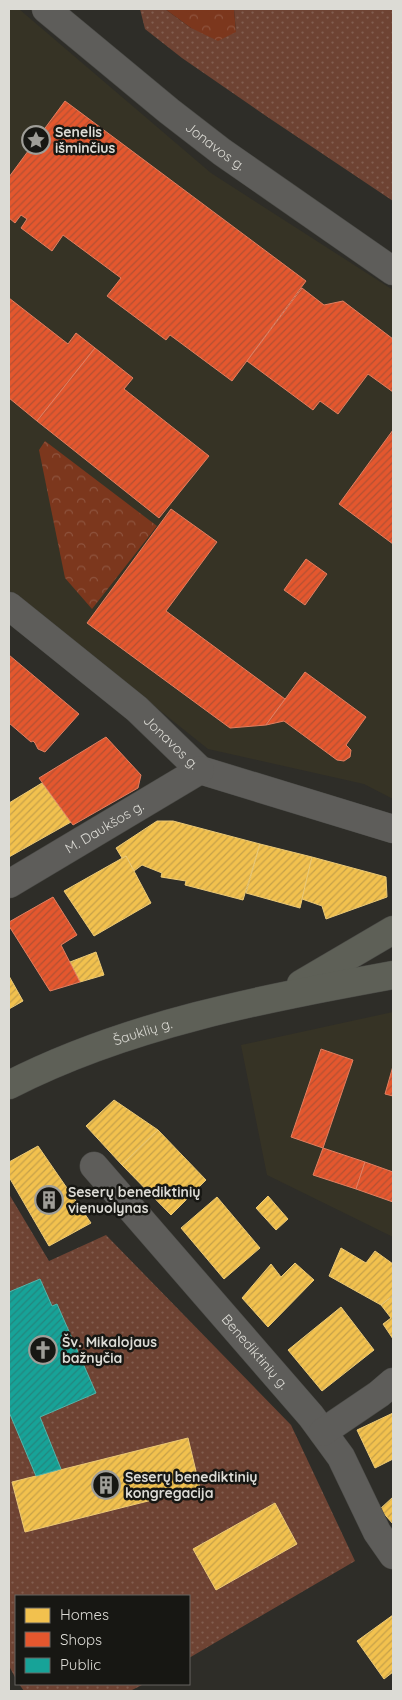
<svg xmlns="http://www.w3.org/2000/svg" width="402" height="1700" viewBox="0 0 402 1700" font-family="Quicksand,sans-serif">
	<style>
		.built { fill: #363325 }
		.grass { fill: url(#grass-dots) }
		.forest { fill: url(#forest-crowns) }
		.homes { fill: url(#homes-hatch); stroke: #ebc976 }
		.shops { fill: url(#shops-hatch); stroke: #e27f60 }
		.public { fill: url(#public-hatch); stroke: #52b4aa }
		.lines { fill: none; stroke-linecap: round; stroke-linejoin: round }
		.minor-casing { stroke: #494945; stroke-width: 29 }
		.tertiary-casing { stroke: #494945; stroke-width: 29 }
		.primary-casing { stroke: #494945; stroke-width: 29 }
		.minor { stroke: #5e5d5a; stroke-width: 28 }
		.tertiary { stroke: #5e5d5a; stroke-width: 28 }
		.primary { stroke: #5e6057; stroke-width: 28 }
		.labels { text-anchor: middle; dominant-baseline: central; stroke-width: 5; stroke-linejoin: round; paint-order: stroke }
		.poi-label { font-size: 14px; font-weight: bold; fill: #dcdbd5; stroke: #171713; text-anchor: start }
		.street-label { font-size: 14px; fill: #dcdbd5; stroke: #171713 }
	</style>
	<defs>
		<pattern id="grass-dots" width="8" height="8" patternUnits="userSpaceOnUse" patternTransform="scale(1.25)"><rect width="8" height="8" fill="#6e4333"/><path d="M2 2h.1M6 6h.1" fill="none" stroke="#825e50" stroke-width="1.8" stroke-linecap="round"/></pattern>
		<pattern id="forest-crowns" width="20" height="18" patternUnits="userSpaceOnUse" patternTransform="scale(1.25)"><rect width="20" height="18" fill="#7c371d"/><path d="M2 6a3 3 0 1 1 6 0M12 15a3 3 0 1 1 6 0" fill="none" stroke="#8e533d"/></pattern>
		<pattern id="homes-hatch" width="6" height="6" patternUnits="userSpaceOnUse" patternTransform="scale(1.25)"><rect width="6" height="6" fill="#f2c14e"/><path d="M-1 1l2-2M0 6l6-6M5 7l2-2" fill="none" stroke="#c6a14a"/></pattern>
		<pattern id="shops-hatch" width="6" height="6" patternUnits="userSpaceOnUse" patternTransform="scale(1.25)"><rect width="6" height="6" fill="#e4572e"/><path d="M-1 1l2-2M0 6l6-6M5 7l2-2" fill="none" stroke="#b35133"/></pattern>
		<pattern id="public-hatch" width="6" height="6" patternUnits="userSpaceOnUse" patternTransform="scale(1.25)"><rect width="6" height="6" fill="#17a398"/><path d="M-1 1l2-2M0 6l6-6M5 7l2-2" fill="none" stroke="#24867e"/></pattern>
	</defs>
	<rect width="100%" height="100%" fill="#2e2d28"/>
	<!-- built -->
	<g class="built">
		<path d="M9 9H19L211 173 393 290V799L364 784 208 749 9 590Z"/>
		<path d="M393 1012V1237L267 1175 241 1045Z"/>
	</g>
	<!-- grass -->
	<g class="grass">
		<path d="M140 9H165L191 28 236 32 234 9H393V201L269 118 182 58 145 29Z"/>
		<path d="M9 1194 49 1261 106 1235 291 1425 355 1561 189 1658V1596H16V1679L9 1666Z"/>
		<path d="M19 1684H144L130 1691H24Z"/>
	</g>
	<!-- forest -->
	<g class="forest">
		<path d="M165 9H234L236 32 218 41 191 28Z"/>
		<path d="M45 441 157 526 92 609 65 578 39 450Z"/>
	</g>
	<!-- homes -->
	<g class="homes">
		<path d="M42 783 71 822 9 857V803Z"/>
		<path d="M157 821H173L260 844 243 900 185 885 186 881 161 877 162 873 142 865 134 871 126 856 122 858 116 848Z"/>
		<path d="M260 844 312 857 300 908 246 893Z"/>
		<path d="M126 856 151 903 94 936 64 891Z"/>
		<path d="M312 857 386 877 387 897 326 919 322 906 302 899Z"/>
		<path d="M96 952 104 975 80 982 70 962Z"/>
		<path d="M9 976 23 1001 9 1009Z"/>
		<path d="M114 1100 158 1130 122 1165 86 1126Z"/>
		<path d="M158 1130 206 1180 171 1215 122 1165Z"/>
		<path d="M38 1146 91 1223 49 1246 9 1177V1162Z"/>
		<path d="M268 1196 288 1219 276 1230 256 1208Z"/>
		<path d="M217 1197 260 1248 224 1279 181 1228Z"/>
		<path d="M341 1248 366 1263 375 1251 393 1264V1295L381 1305 329 1276Z"/>
		<path d="M295 1263 314 1280 268 1327 242 1298 271 1264 281 1277Z"/>
		<path d="M393 1296V1339L383 1324 391 1318 381 1305Z"/>
		<path d="M341 1307 374 1350 322 1391 288 1350Z"/>
		<path d="M393 1413V1459L375 1468 357 1430Z"/>
		<path d="M188 1438 200 1488 25 1532 12 1482Z"/>
		<path d="M393 1497V1524L380 1509Z"/>
		<path d="M275 1503 297 1544 216 1590 193 1549Z"/>
		<path d="M393 1615V1672L384 1679 357 1641Z"/>
	</g>
	<!-- shops -->
	<g class="shops">
		<path d="M65 101 306 281 232 381 170 335 166 340 107 296 121 278 63 235 52 251 21 228 27 219 21 215 15 223 9 218V177Z"/>
		<path d="M302 288 324 305 343 301 393 339V392L368 374 338 414 320 401 313 410 247 361Z"/>
		<path d="M9 298 68 344 76 333 95 348 37 421 9 398Z"/>
		<path d="M95 348 133 378 124 389 209 456 159 518 37 421Z"/>
		<path d="M393 430V544L339 504Z"/>
		<path d="M171 509 217 542 166 611 285 699 266 725 230 728 87 623Z"/>
		<path d="M306 559 327 574 305 605 284 590Z"/>
		<path d="M9 655 79 714 45 752 38 749 35 743 33 741 31 742 9 723Z"/>
		<path d="M305 672 366 717 346 745 351 750 350 757 344 761 337 760 284 721 266 725Z"/>
		<path d="M106 737 141 775 138 788 73 825 39 778Z"/>
		<path d="M53 897 77 935 61 945 80 982 50 991 9 926V922Z"/>
		<path d="M321 1049 353 1060 323 1148 291 1137Z"/>
		<path d="M393 1066V1096L385 1094Z"/>
		<path d="M323 1148 365 1162 356 1189 313 1175Z"/>
		<path d="M365 1162 393 1172V1202L356 1189Z"/>
	</g>
	<!-- public -->
	<path class="public" d="M40 1279 52 1306 57 1304 96 1393 40 1417 61 1469 36 1476 9 1412V1292Z"/>
	<g class="lines">
		<defs>
			<g id="minor">
				<path id="s1" d="M9 606 137 709 200 770 393 829"/>
				<path id="s2" d="M9 884 200 770"/>
				<path id="s3" d="M94 1166 311 1416 341 1457 377 1532 393 1555"/>
				<path d="M323 1432 379 1394 393 1382"/>
			</g>
			<g id="tertiary">
				<path id="s4" d="M46 9 169 111 222 152 393 271"/>
			</g>
			<g id="primary">
				<path d="M301 984 393 930"/>
				<path id="s5" d="M9 1085C128 1024 263 999 393 975"/>
			</g>
		</defs>
		<!-- minor casing -->
		<use href="#minor" class="minor-casing"/>
		<!-- tertiary casing -->
		<use href="#tertiary" class="tertiary-casing"/>
		<!-- primary casing -->
		<use href="#primary" class="primary-casing"/>
		<!-- minor -->
		<use href="#minor" class="minor"/>
		<!-- tertiary -->
		<use href="#tertiary" class="tertiary"/>
		<!-- primary -->
		<use href="#primary" class="primary"/>
	</g>
	<!-- icons -->
	<defs>
		<symbol id="sight-ring" viewBox="-11 -11 22 22"><circle r="9.5" fill="#171713" stroke="#9f9e98" stroke-width="1.5"/><path d="M0-6L1.8-2.2L6-1.7L2.9 1.2L3.7 5.4L0 3.3L-3.7 5.4L-2.9 1.2L-6-1.7L-1.8-2.2Z" fill="#9f9e98"/></symbol>
		<symbol id="building-ring" viewBox="-11 -11 22 22"><circle r="9.5" fill="#171713" stroke="#9f9e98" stroke-width="1.5"/><path d="M-4-6H4V6H1V3H-1V6H-4ZM-2.5-4.3h1.7v1.8h-1.7ZM.8-4.3h1.7v1.8H.8ZM-2.5-1h1.7V.8h-1.7ZM.8-1h1.7V.8H.8Z" fill="#9f9e98"/></symbol>
		<symbol id="church-ring" viewBox="-11 -11 22 22"><circle r="9.5" fill="#171713" stroke="#9f9e98" stroke-width="1.5"/><path d="M-1.2-6h2.4v3.5h3.3v2.4h-3.3V6h-2.4V-.1h-3.3v-2.4h3.3Z" fill="#9f9e98"/></symbol>
	</defs>
	<g fill-rule="evenodd">
		<use href="#sight-ring" x="20" y="124" width="32" height="32"/>
		<use href="#building-ring" x="33" y="1184" width="32" height="32"/>
		<use href="#church-ring" x="27" y="1334" width="32" height="32"/>
		<use href="#building-ring" x="90" y="1469" width="32" height="32"/>
	</g>
	<g class="labels">
		<!-- poi labels -->
		<g class="poi-label">
			<text x="55" y="132">Senelis<tspan x="55" dy="16">išminčius</tspan></text>
			<text x="68" y="1192">Seserų benediktinių<tspan x="68" dy="16">vienuolynas</tspan></text>
			<text x="62" y="1342">Šv. Mikalojaus<tspan x="62" dy="16">bažnyčia</tspan></text>
			<text x="125" y="1477">Seserų benediktinių<tspan x="125" dy="16">kongregacija</tspan></text>
		</g>
		<!-- street labels -->
		<g class="street-label">
			<text stroke="none"><textPath href="#s4" startOffset="218">Jonavos g.</textPath></text>
			<text stroke="none"><textPath href="#s1" startOffset="212">Jonavos g.</textPath></text>
			<text stroke="none"><textPath href="#s2" startOffset="111">M. Daukšos g.</textPath></text>
			<text stroke="none"><textPath href="#s5" startOffset="144">Šauklių g.</textPath></text>
			<text stroke="none"><textPath href="#s3" startOffset="246">Benediktinių g.</textPath></text>
		</g>
	</g>
	<!-- border -->
	<rect width="402" height="1700" fill="none" stroke="#dcdbd5" stroke-width="20"/>
	<!-- legend -->
	<rect x="15" y="1595" width="175" height="90" fill="#171713" stroke="#666561"/>
	<rect x="25" y="1608" width="25" height="15" fill="#f2c14e" stroke="#666561"/>
	<text x="60" y="1620" font-size="15" fill="#dcdbd5">Homes</text>
	<rect x="25" y="1632" width="25" height="15" fill="#e4572e" stroke="#666561"/>
	<text x="60" y="1645" font-size="15" fill="#dcdbd5">Shops</text>
	<rect x="25" y="1658" width="25" height="15" fill="#17a398" stroke="#666561"/>
	<text x="60" y="1670" font-size="15" fill="#dcdbd5">Public</text>
</svg>
